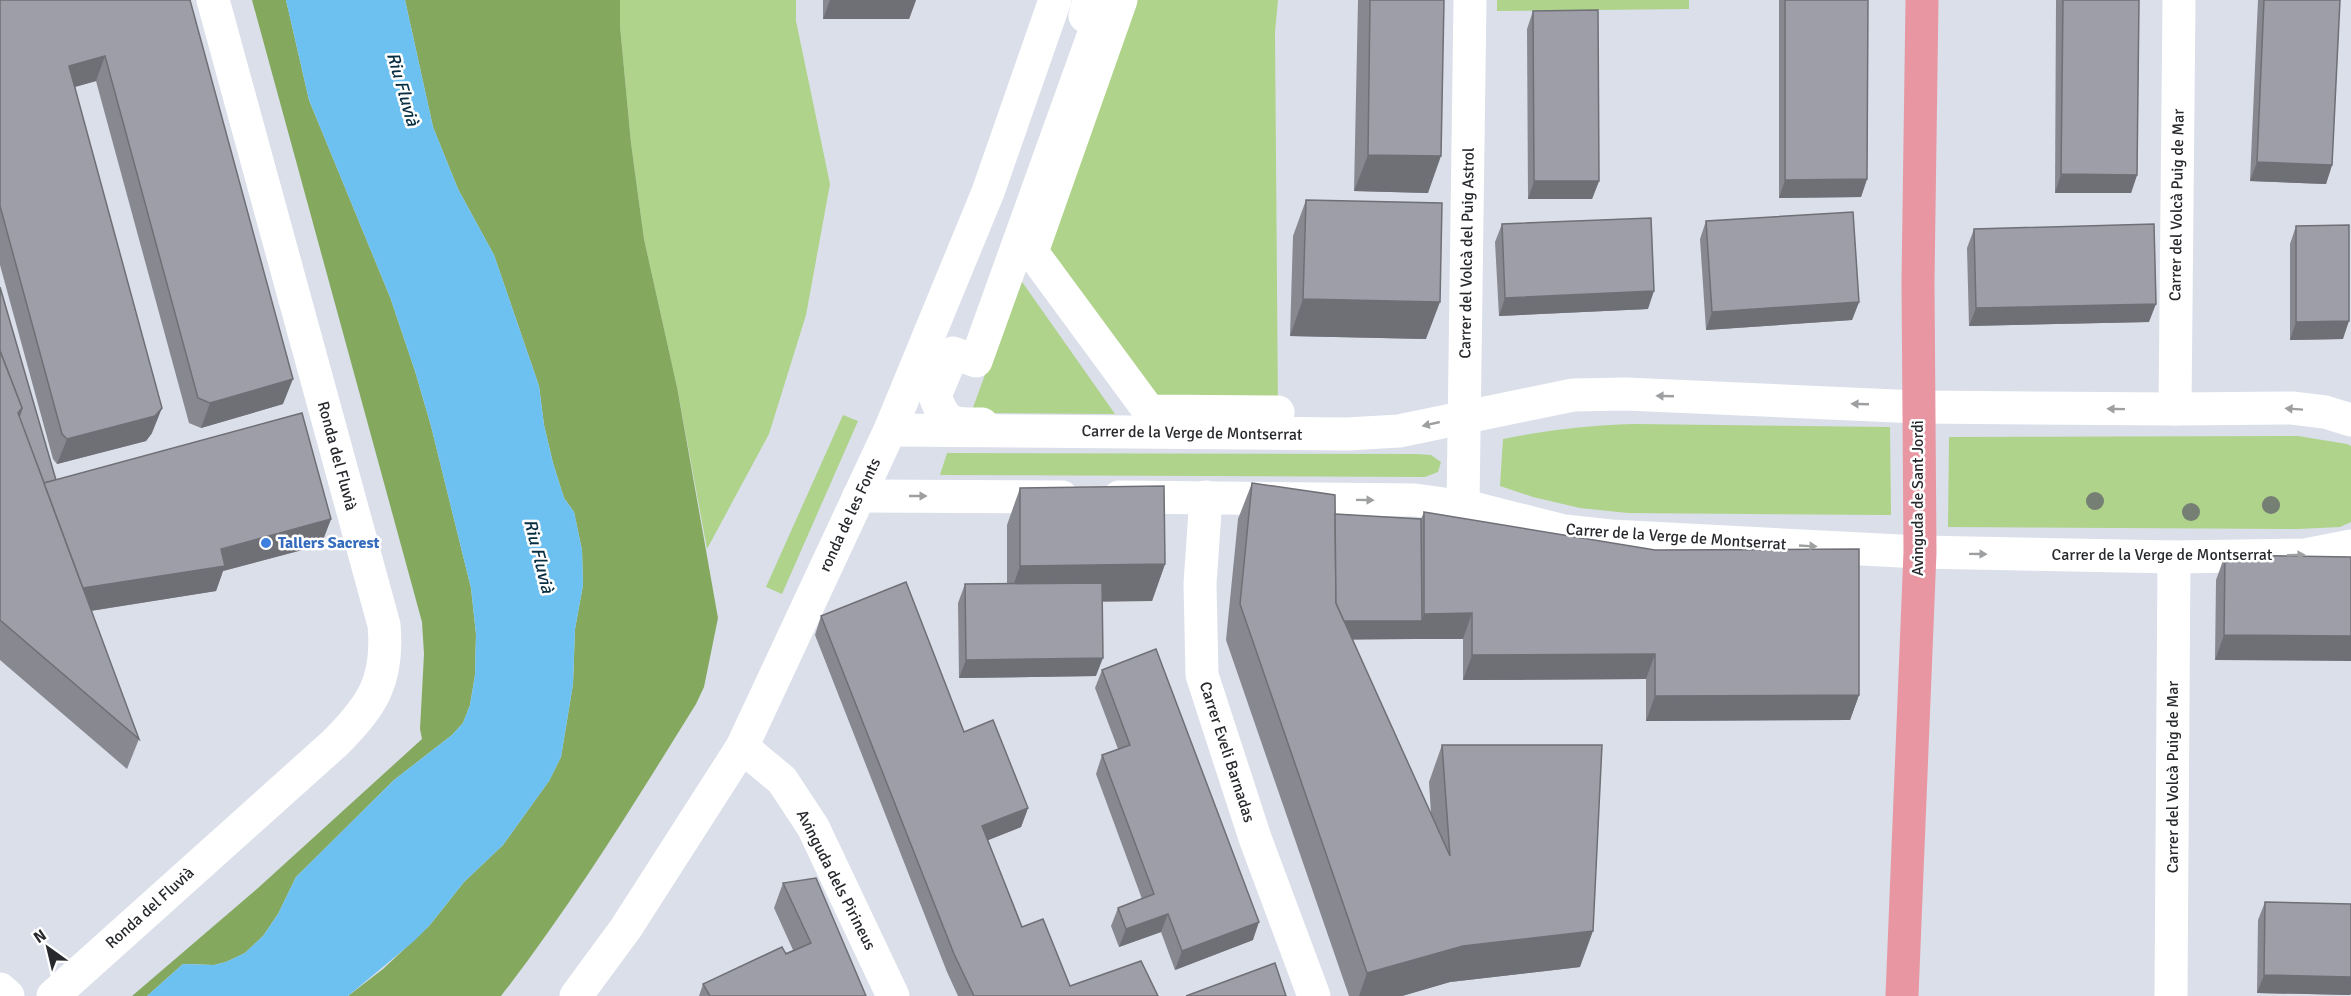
<svg xmlns="http://www.w3.org/2000/svg" width="2351" height="996" viewBox="0 0 2351 996" font-family="Signika,sans-serif">
	<style>
		.green { fill: #afd38a }
		.forest { fill: #85a85f }
		.water { fill: #6dc1f0 }
		.lines { fill: none; stroke-linecap: round; stroke-linejoin: round }
		.pedestrian { stroke: #fff; stroke-width: 33 }
		.minor { stroke: #fff; stroke-width: 33 }
		.primary { stroke: #e897a2; stroke-width: 33 }
		.tree { fill: #757f73 }
		.wall { fill: #888891 }
		.shaded-wall { fill: #6f6f76 }
		.building { fill: #9e9ea9; stroke: #6f6f76; stroke-width: 1.5 }
		.oneway { fill: #9e9fa0 }
		.shop-dot { fill: #3f7fe0; stroke: #fff; stroke-width: 2 }
		.labels { text-anchor: middle; dominant-baseline: central; stroke-width: 5; stroke-linejoin: round; paint-order: stroke }
		.street-label { font-size: 16px; fill: #27292d; stroke: #fff }
		.shop-label { font-size: 16px; font-weight: bold; fill: #366cbe; stroke: #fff; text-anchor: start }
		.water-label { font-size: 18px; font-style: italic; fill: #062d40; stroke: #fff }
	</style>
	<rect width="100%" height="100%" fill="#dadfea"/>
	<!-- green -->
	<g class="green">
		<path d="M620 0H796V21L830 184 806 315 769 434 707 549 677 387 644 239 631 143 620 26Z"/>
		<path d="M1121 0H1278L1275 32 1278 412 1149 411 1032 252Z"/>
		<path d="M1497 0H1689V9L1497 11Z"/>
		<path d="M1020 279 1115 414 971 413Z"/>
		<path d="M843 415 858 421 782 594 766 587Z"/>
		<path d="M1634 424 1890 427 1891 515 1628 513 1580 508 1533 497 1500 486 1503 439C1547 430 1589 425 1634 424Z"/>
		<path d="M2298 436 2347 444 2351 446V522L2340 527 2298 529 1948 527 1949 437Z"/>
		<path d="M947 453 1417 454 1431 455 1441 462 1438 472 1425 477 940 475Z"/>
	</g>
	<!-- forest -->
	<g class="forest">
		<path d="M252 0H286L309 100 390 297 415 371 431 426 471 588 476 634 475 675 470 705 463 723 452 735 394 780 296 877 278 914 263 936 245 953 226 962 214 965 183 964 147 996H132L258 888 422 739 420 729 424 654 422 622Z"/>
		<path d="M405 0H620V26L631 143 644 239 677 387 718 618 704 687 696 704C634 804 573 903 501 996H348L383 969 429 926 464 882 503 845 549 781 561 757 573 684 575 629 583 585 582 550 574 512 564 498 553 463 544 425 539 386 494 255 458 189 433 127Z"/>
	</g>
	<!-- water -->
	<path class="water" d="M286 0H405L433 127 458 189 494 255 539 386 544 425 553 463 564 498 574 512 582 550 583 585 575 629 573 684 561 757 549 781 503 845 464 882 429 926 414 941 348 996H147L183 964 214 965 226 962 245 953 263 936 278 914 296 877 394 780 452 735 463 723 470 705 475 675 476 634 471 588 431 426 415 371 390 297 309 100Z"/>
	<g class="lines">
		<!-- pedestrian -->
		<g class="pedestrian">
			<path d="M1121 0 1032 252 1149 411 1278 412 1277 425H1241"/>
			<path d="M982 424C953 424 946 426 935 396L953 353 976 361 1097 25 1095 19 1085 16 1089 0"/>
		</g>
		<!-- minor -->
		<g class="minor">
			<path d="M2175 409 2179 0"/>
			<path d="M890 430 1347 434 1399 431 1573 395 1626 394 1918 407 2175 409 2292 408 2325 412 2351 420"/>
			<path d="M859 496 1062 497"/>
			<path d="M1119 497 1415 500 1473 508 1564 531 1611 536 1920 552 2174 557 2305 555 2351 546"/>
			<path d="M1206 497 1200 584 1202 675 1255 838 1314 996"/>
			<path d="M1463 506 1470 0"/>
			<path d="M742 747 782 780 813 827 893 996"/>
			<path d="M0 989 8 996"/>
			<path d="M53 996 335 743C373 705 389 680 384 625L213 0"/>
			<path d="M576 996 626 928 742 747 890 430 988 192 1055 0"/>
			<path d="M2171 996 2174 557"/>
		</g>
		<!-- primary -->
		<path class="primary" d="M1902 996 1920 552 1918 282 1922 0"/>
	</g>
	<!-- trees -->
	<g class="tree">
		<circle cx="2095" cy="501" r="9"/>
		<circle cx="2271" cy="505" r="9"/>
		<circle cx="2191" cy="512" r="9"/>
	</g>
	<!-- wall -->
	<g class="wall">
		<path d="M0 0H190L283 404 201 428 189 423 96 81 75 87 152 433 146 441 57 464 53 459 0 265Z"/>
		<path d="M823 0H916L909 19H823Z"/>
		<path d="M1358 0H1444L1428 193 1354 191Z"/>
		<path d="M1779 0H1868L1867 179 1861 197 1779 198Z"/>
		<path d="M2056 0H2139L2137 175 2131 193H2055Z"/>
		<path d="M2258 0H2340L2332 165 2326 184 2250 181Z"/>
		<path d="M1533 11 1599 181 1592 199H1528L1527 29Z"/>
		<path d="M1306 200 1426 339 1290 336 1293 236Z"/>
		<path d="M1706 221 1859 302 1852 320 1706 330 1700 239Z"/>
		<path d="M1502 224 1648 309 1499 316 1495 242Z"/>
		<path d="M2296 226 2343 339 2290 340V244Z"/>
		<path d="M1974 229 2149 322 1969 326 1967 248Z"/>
		<path d="M0 287 56 480 331 519 321 545 223 571 216 591 91 611 139 739 127 769 0 660Z"/>
		<path d="M1252 483 1335 514 1421 519 1424 512 1859 695 1850 720 1646 721V679L1463 680V639H1352L1431 814 1429 782 1442 745 1580 967 1450 982 1402 996H1349L1226 640 1238 519Z"/>
		<path d="M1020 488 1165 564 1152 601H1102L1096 676 959 678 958 603 965 584H1007V525Z"/>
		<path d="M2225 555 2351 557 2215 660 2216 580Z"/>
		<path d="M821 616 964 732 1028 808 1021 827 988 840 1022 927 1070 986 1158 996H958L947 972 815 635Z"/>
		<path d="M1102 670 1253 940 1175 970 1161 932 1119 947 1111 926 1118 908 1142 899 1096 774 1102 755 1118 749 1095 688Z"/>
		<path d="M783 883 866 996H699L703 984 793 950 774 908Z"/>
		<path d="M2265 902 2350 995 2257 993 2258 920Z"/>
	</g>
	<!-- shaded-wall -->
	<g class="shaded-wall">
		<path d="M830 0H916L909 19H823Z"/>
		<path d="M105 56 96 81 60 91 69 66Z"/>
		<path d="M1368 155 1441 156 1428 193 1354 191Z"/>
		<path d="M2257 162 2332 165 2326 184 2250 181Z"/>
		<path d="M2061 174 2137 175 2131 193H2055Z"/>
		<path d="M1867 179 1861 197 1779 198 1785 180Z"/>
		<path d="M1534 181H1599L1592 199H1528Z"/>
		<path d="M1654 291 1648 309 1499 316 1505 298Z"/>
		<path d="M1303 299 1440 302 1426 339 1290 336Z"/>
		<path d="M1859 302 1852 320 1706 330 1712 312Z"/>
		<path d="M2156 304 2149 322 1969 326 1976 308Z"/>
		<path d="M2349 321 2343 339 2290 340 2296 322Z"/>
		<path d="M293 379 283 404 201 428 210 403Z"/>
		<path d="M162 408 152 433 146 441 57 464 67 439Z"/>
		<path d="M331 519 321 545 223 571 216 591 70 614 80 589Z"/>
		<path d="M1165 564 1152 601 1007 603 1020 566Z"/>
		<path d="M1472 613 1463 639H1415L1424 614Z"/>
		<path d="M1329 621H1422L1415 639 1322 640Z"/>
		<path d="M2224 635 2351 636V661L2215 660Z"/>
		<path d="M1655 654 1646 679 1463 680 1472 655Z"/>
		<path d="M1103 658 1096 676 959 678 966 660Z"/>
		<path d="M1859 695 1850 720 1646 721 1655 696Z"/>
		<path d="M1028 808 1021 827 976 845 982 826Z"/>
		<path d="M1168 914 1161 932 1119 947 1126 929Z"/>
		<path d="M1259 922 1253 940 1175 970 1182 951Z"/>
		<path d="M1593 931 1580 967 1450 982 1402 996H1359L1367 973 1463 946Z"/>
		<path d="M2264 975 2351 977V994L2350 995 2257 993Z"/>
	</g>
	<!-- building -->
	<g class="building">
		<path d="M0 0H190L293 379 210 403 198 398 105 56 69 66 162 408 155 416 67 439 62 434 0 206Z"/>
		<path d="M1370 0H1444L1441 156 1368 155Z"/>
		<path d="M1785 0H1868L1867 179 1785 180Z"/>
		<path d="M2063 0H2139L2137 175 2061 174Z"/>
		<path d="M2264 0H2340L2332 165 2257 162Z"/>
		<path d="M1598 10 1599 181H1534L1533 11Z"/>
		<path d="M1306 200 1442 203 1440 302 1303 299Z"/>
		<path d="M1853 212 1859 302 1712 312 1706 221Z"/>
		<path d="M1651 218 1654 291 1505 298 1502 224Z"/>
		<path d="M2154 224 2156 304 1976 308 1974 229Z"/>
		<path d="M2349 225V321L2296 322V226Z"/>
		<path d="M0 287 56 480 44 483 19 417 22 408 0 351Z"/>
		<path d="M0 351 22 408 18 413 139 739 0 620Z"/>
		<path d="M302 413 331 519 221 549 225 566 83 588 44 483Z"/>
		<path d="M1252 483 1335 495 1336 603 1450 856 1442 745H1602L1593 931 1463 946 1367 973 1240 604Z"/>
		<path d="M1164 486 1165 564 1020 566V488Z"/>
		<path d="M1424 512 1655 550 1859 549V695L1655 696V654L1472 655V613L1424 614Z"/>
		<path d="M1335 514 1421 519 1422 621H1344L1336 603Z"/>
		<path d="M2225 555 2351 557V636L2224 635Z"/>
		<path d="M906 582 964 732 993 720 1028 808 982 826 1022 927 1043 919 1070 986 1141 961 1158 996H974L954 954 821 616Z"/>
		<path d="M1102 583 1103 658 966 660 965 584Z"/>
		<path d="M1156 649 1259 922 1182 951 1168 914 1126 929 1118 908 1154 894 1102 755 1130 745 1102 670Z"/>
		<path d="M816 878 866 996H710L703 984 782 947 786 954 811 943 783 883Z"/>
		<path d="M2265 902 2351 904V977L2264 975Z"/>
		<path d="M1275 963 1286 996H1186Z"/>
	</g>
	<!-- one-way arrows -->
	<defs><path id="oneway-solid" d="M-6-.8H1V-3.2L6.5 0L1 3.2V.8H-6Z" transform="scale(1.5)"/></defs>
	<g class="oneway">
		<use href="#oneway-solid" transform="translate(1665 396) rotate(-178)"/>
		<use href="#oneway-solid" transform="translate(1860 404) rotate(-178)"/>
		<use href="#oneway-solid" transform="translate(2116 409) rotate(-179)"/>
		<use href="#oneway-solid" transform="translate(2294 409) rotate(-176)"/>
		<use href="#oneway-solid" transform="translate(1431 424) rotate(167)"/>
		<use href="#oneway-solid" transform="translate(918 496)"/>
		<use href="#oneway-solid" transform="translate(1365 500) rotate(1)"/>
		<use href="#oneway-solid" transform="translate(1808 546) rotate(3)"/>
		<use href="#oneway-solid" transform="translate(1978 554) rotate(1)"/>
		<use href="#oneway-solid" transform="translate(2296 555) rotate(-2)"/>
	</g>
	<!-- markers -->
	<circle class="shop-dot" cx="266" cy="543" r="6"/>
	<g class="labels">
		<!-- street labels -->
		<g class="street-label">
			<text transform="translate(2177 205) rotate(-89)">Carrer del Volcà Puig de Mar</text>
			<text transform="translate(1467 253) rotate(-89)">Carrer del Volcà del Puig Astrol</text>
			<text transform="translate(1192 433) rotate(1)">Carrer de la Verge de Montserrat</text>
			<text transform="translate(337 456) rotate(75)">Ronda del Fluvià</text>
			<text transform="translate(1918 498) rotate(-90)">Avinguda de Sant Jordi</text>
			<text transform="translate(850 515) rotate(-65)">ronda de les Fonts</text>
			<text transform="translate(1676 537) rotate(4)">Carrer de la Verge de Montserrat</text>
			<text x="2162" y="555">Carrer de la Verge de Montserrat</text>
			<text transform="translate(1227 752) rotate(72)">Carrer Eveli Barnadas</text>
			<text transform="translate(2173 777) rotate(-90)">Carrer del Volcà Puig de Mar</text>
			<text transform="translate(836 880) rotate(63)">Avinguda dels Pirineus</text>
			<text transform="translate(150 908) rotate(-42)">Ronda del Fluvià</text>
		</g>
		<!-- shop labels -->
		<g class="shop-label">
			<text x="278" y="543">Tallers Sacrest</text>
		</g>
		<!-- water labels -->
		<g class="water-label">
			<text transform="translate(403 89) rotate(74)">Riu Fluvià</text>
			<text transform="translate(539 556) rotate(76)">Riu Fluvià</text>
		</g>
	</g>
	<!-- north arrow -->
	<g transform="translate(48 948) rotate(326)" stroke="#ffffff" stroke-width="4.5" paint-order="stroke">
	<path d="M0-4.5L10 22L0 15L-10 22Z" fill="#27292d"/>
	<text y="-9" font-size="16" font-weight="bold" text-anchor="middle" fill="#27292d">N</text>
	</g>
</svg>
